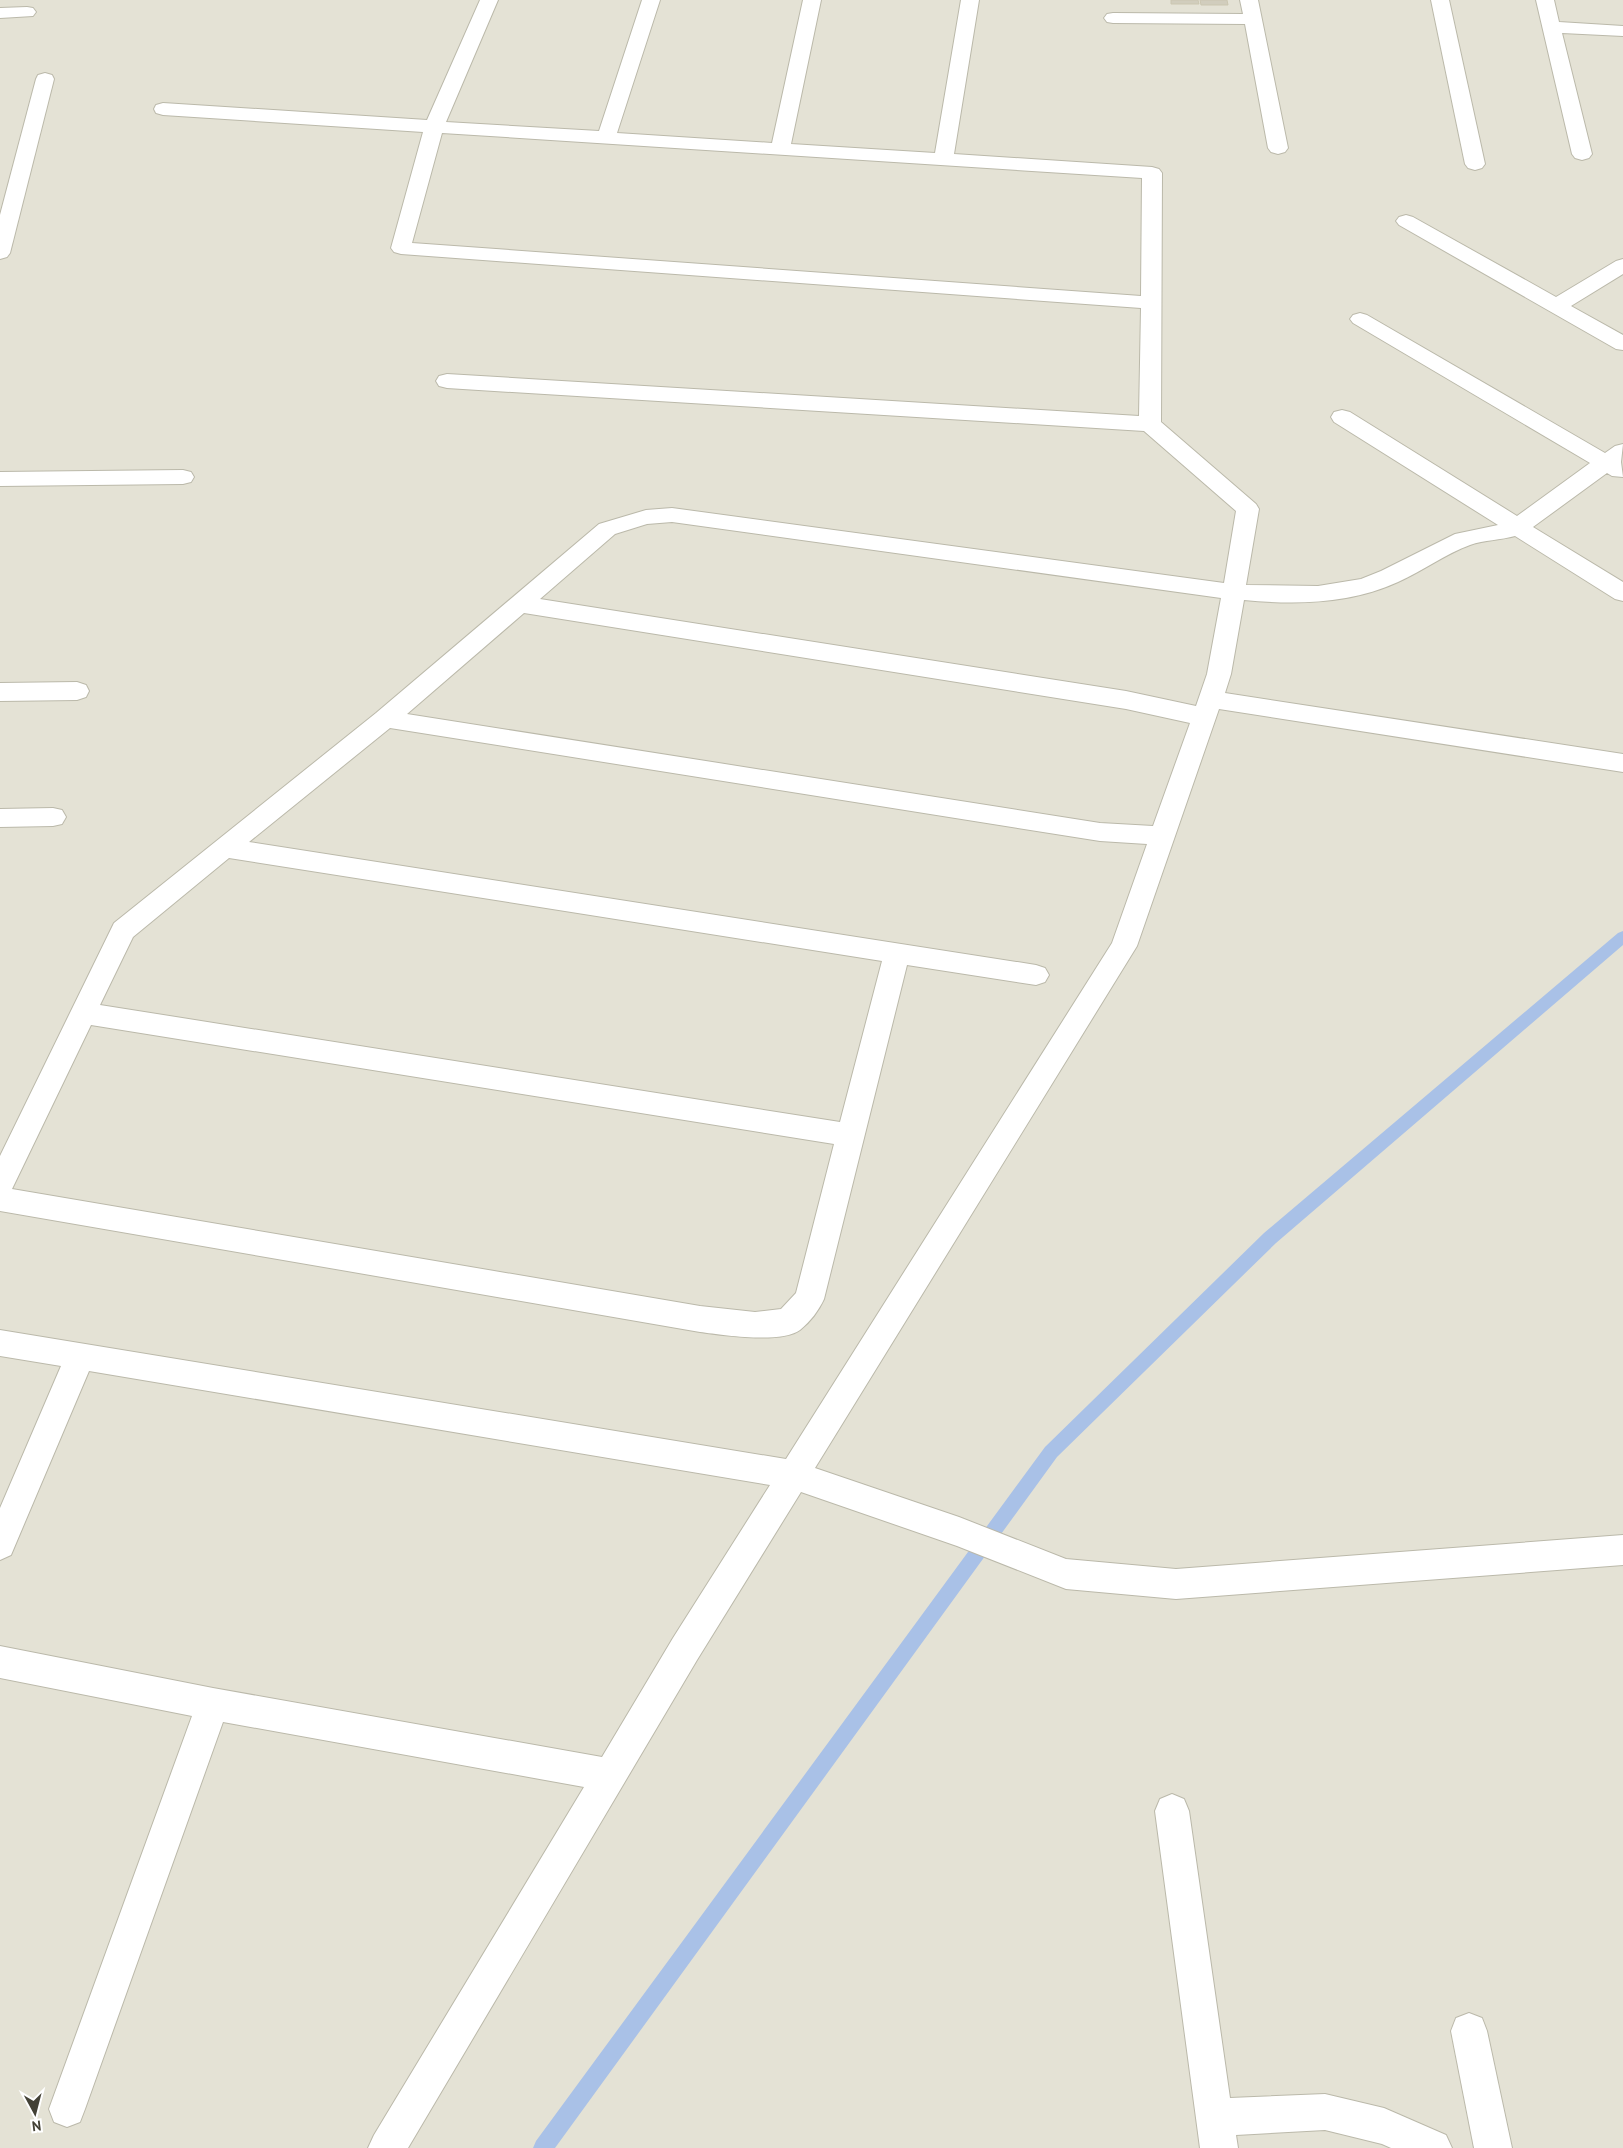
<svg xmlns="http://www.w3.org/2000/svg" width="1623" height="2148" viewBox="0 0 1623 2148" font-family="'PT Sans',sans-serif">
	<style>
		.residential { fill: #e4e2d5 }
		.lines { fill: none; stroke-linecap: round; stroke-linejoin: round }
		.stream { fill: #a9c1e7; fill-rule: evenodd }
		.building { fill: #d1cdbd; stroke: #cbc6b1 }
		.minor-casing { stroke: #bbb9aa; stroke-width: 2 }
		.minor { fill: #fff; fill-rule: evenodd }
	</style>
	<rect width="100%" height="100%" fill="#f1f0e6"/>
	<!-- residential -->
	<rect class="residential" x="0" y="0" width="1623" height="2148"/>
	<g class="lines">
		<!-- stream -->
		<path class="stream" d="M1623 931V945L1276 1243 1057 1457 555 2148H533L536 2141 1045 1447 1264 1233 1618 933Z"/>
	</g>
	<!-- building -->
	<g class="building">
		<path d="M1171 0H1198L1199 4H1171Z"/>
		<path d="M1200 0H1227L1228 5H1201Z"/>
	</g>
	<g class="lines">
		<defs>
			<g id="minor">
				<path d="M480 0H498L446 122 599 131 642 0H660L617 133 772 143 803 0H821L791 144 935 153 961 0H979L954 154 1152 167 1159 169 1162 173 1161 422 1256 504 1259 509 1246 585 1318 586 1361 579 1381 571 1455 534 1498 525 1334 422 1331 417 1334 412 1342 410 1350 412 1517 516 1590 463 1353 323 1350 319 1353 315 1360 313 1367 315 1605 453 1615 446 1623 444 1621 462 1623 477 1612 476 1607 473 1533 527 1623 582V601L1615 599 1515 536C1501 540 1484 540 1470 545 1445 554 1423 571 1398 582 1350 604 1296 605 1244 600L1231 674 1225 693 1623 754V772L1219 709 1137 946 815 1468 959 1517 1066 1559 1176 1569 1623 1535V1565L1176 1599 1066 1589 957 1546 801 1492 697 1660 408 2148H368L374 2135 584 1787 223 1722 85 2109 80 2122 67 2127 54 2122 49 2109 192 1716 0 1678V1646L213 1688 602 1757 673 1638 770 1485 89 1371 11 1555 0 1560V1508L61 1366 0 1356V1330L786 1459 1112 943 1147 844 1100 841 390 728 249 842 1036 965 1045 968 1049 975 1045 982 1036 985 907 965 824 1299C819 1310 810 1322 800 1330 781 1344 723 1335 700 1332L0 1211V1156L114 923 376 713 599 524 646 510 672 508 1224 583 1236 511 1144 431 447 388 439 386 436 381 439 376 447 374 1139 416 1141 308 401 254 394 252 391 248 423 132 163 115 156 113 154 109 156 105 163 103 427 120ZM442 133 1142 178 1141 296 412 243ZM672 522 1221 598 1207 674 1196 706 1126 691 540 599 615 534 647 524ZM524 613 1126 709 1190 723 1153 826 1100 823 407 714ZM229 858 882 961 840 1122 100 1005 133 937ZM91 1025 834 1144 796 1293 781 1309 755 1312 700 1306 12 1189Z"/>
				<path d="M1240 0H1258L1288 148 1285 152 1278 154 1271 152 1268 148 1245 24 1113 23 1107 22 1104 18 1107 14 1113 13 1243 14Z"/>
				<path d="M1431 0H1449L1485 164 1482 168 1475 170 1468 168 1465 164Z"/>
				<path d="M1536 0H1554L1559 22 1623 26V36L1562 33 1592 154 1589 158 1582 160 1575 158 1572 154Z"/>
				<path d="M27 7 33 8 36 12 33 16 0 18V8Z"/>
				<path d="M45 73 52 75 54 79 10 253 7 257 0 259V215L36 79 38 75Z"/>
				<path d="M1406 215 1413 217 1556 297 1616 261 1623 259V274L1571 306 1623 335V350L1616 349 1399 225 1396 221 1399 217Z"/>
				<path d="M183 470 191 472 194 477 191 482 183 484 0 486V472Z"/>
				<path d="M77 682 86 685 89 691 86 697 77 700 0 701V683Z"/>
				<path d="M53 808 62 810 66 817 62 824 53 826 0 827V809Z"/>
				<path d="M1172 1794 1184 1799 1189 1811 1230 2098 1325 2094 1384 2108 1446 2135 1452 2148H1391L1382 2144 1325 2130 1236 2135 1238 2148H1200L1155 1811 1160 1799Z"/>
				<path d="M1469 2013 1482 2018 1487 2031 1512 2148H1474L1451 2031 1456 2018Z"/>
			</g>
		</defs>
		<!-- minor casing -->
		<use href="#minor" class="minor-casing"/>
		<!-- minor -->
		<use href="#minor" class="minor"/>
	</g>
	<!-- north arrow -->
	<g transform="translate(35 2113) rotate(173)" stroke="#ffffff" stroke-width="4" paint-order="stroke">
	<path d="M0-4L9 19L0 12L-9 19Z" fill="#434136"/>
	<text y="-8" font-size="14" font-weight="bold" text-anchor="middle" fill="#434136">N</text>
	</g>
</svg>
